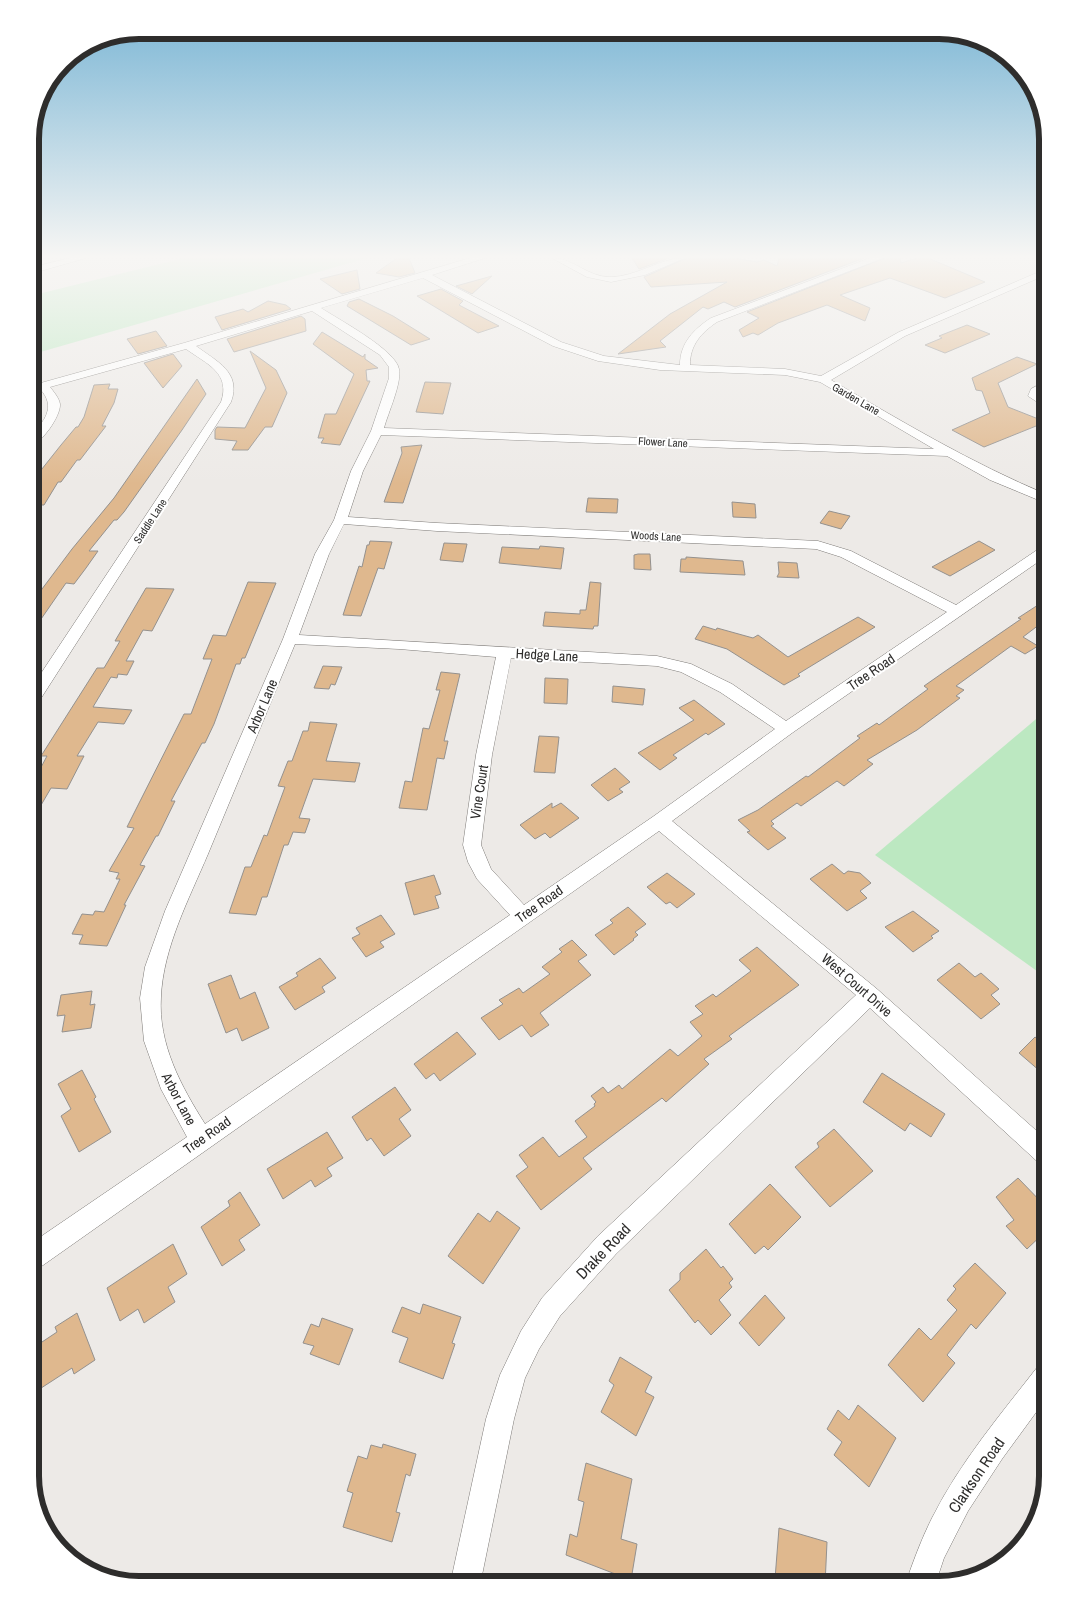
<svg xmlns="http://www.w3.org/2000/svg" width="1078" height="1615" viewBox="0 0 1078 1615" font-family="'Archivo Narrow',sans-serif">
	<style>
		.green { fill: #bce8c1 }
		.building { fill: #dfb88e; stroke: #94918e }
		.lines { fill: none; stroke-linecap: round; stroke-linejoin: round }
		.minor-casing { stroke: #7d7a77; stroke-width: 1 }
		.minor { fill: #fff; fill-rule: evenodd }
		.labels { text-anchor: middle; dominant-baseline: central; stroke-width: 4; stroke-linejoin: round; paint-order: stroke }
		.far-street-label { font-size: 11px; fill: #2e2d2c; stroke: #fff }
		.street-label { font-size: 14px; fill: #2e2d2c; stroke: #fff }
		.near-street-label { font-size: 16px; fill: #2e2d2c; stroke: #fff }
		.rim { fill: none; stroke: #2e2d2c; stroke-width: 6 }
	</style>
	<rect width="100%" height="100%" fill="#edeae7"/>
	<!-- green -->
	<g class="green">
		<path d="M184 258H367L30 355V296Z"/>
		<path d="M1048 709V979L875 855Z"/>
	</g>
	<!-- building -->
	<g class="building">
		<path d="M397 258H409L415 273 399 277 376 273Z"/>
		<path d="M632 258H669L639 269Z"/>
		<path d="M687 258H735L757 262 764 260 777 266 779 258H864L735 307 724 302 708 309 703 307 660 341 666 347 618 354 670 314 727 282 651 287 644 277Z"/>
		<path d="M885 258H900L901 263 917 258H928L985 282 945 298 890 278 840 295 870 308 865 321 827 305 778 323 758 335 753 333 743 337 739 330 759 318 747 312Z"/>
		<path d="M357 270 360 289 342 294 320 279Z"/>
		<path d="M492 276 472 294 456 286Z"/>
		<path d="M441 289 463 301 459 305 499 326 478 333 417 296Z"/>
		<path d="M359 299 393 316 430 339 411 345 347 306 349 302Z"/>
		<path d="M268 301 286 305 291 309 222 330 215 317 243 309 248 312Z"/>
		<path d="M301 316 305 319 306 331 234 352 227 339Z"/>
		<path d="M967 325 990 334 945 353 925 345 942 338 939 336Z"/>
		<path d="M156 331 167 346 138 354 127 339Z"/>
		<path d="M322 332 363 357 365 354V359L378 368 366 370 367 381H370L340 445 321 443 324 438H318L325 414H336L354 374 313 344Z"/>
		<path d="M250 351 276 370 287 393 272 427H265L248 450H232L237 441 215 439V430L217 427 245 428 266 388Z"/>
		<path d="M173 354 182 366 163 388 144 363Z"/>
		<path d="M1017 357 1037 364 998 383 1008 407 1046 422 984 447 952 430 990 413 982 391 976 390 972 378Z"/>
		<path d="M197 379 206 394 182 430 124 512 117 520H114L89 551H98L86 568 74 584 66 583 30 635V605L72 549 114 498Z"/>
		<path d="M425 382 451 383 443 414 416 412Z"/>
		<path d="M110 384 108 389H118L114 403 102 426H106L80 460H77L61 482H58L44 505H30V484L61 445 76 427H78L84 417 94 385Z"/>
		<path d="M422 445 403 503 384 502 402 453 401 447Z"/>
		<path d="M588 498 618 499 617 513 586 512Z"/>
		<path d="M732 502 755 504 756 518 733 517Z"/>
		<path d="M829 511 850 516 841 529 820 523Z"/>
		<path d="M370 541 392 542 384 569 378 568 361 616 343 615 359 566 362 567 367 545H369Z"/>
		<path d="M979 541 995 550 950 576 932 567Z"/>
		<path d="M444 543 467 544 463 562 440 560Z"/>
		<path d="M540 546 564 548 561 569 499 563 502 547 539 549Z"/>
		<path d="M638 554H650L651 570 634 569V555Z"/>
		<path d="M686 557 743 561 745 575 680 572 681 559H686Z"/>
		<path d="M778 562 797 563 799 578 777 577 779 573Z"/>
		<path d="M248 582 276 583 245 658H242L240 664H236L214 724 205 743H202L171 801H175L158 836H156L140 865 145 866 124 905H126L107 946 79 944 83 935 72 934 82 914 93 915 95 911 104 912 120 879H116L119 873 109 871 134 828 127 827 184 714H191L212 659H203L213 635 226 636Z"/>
		<path d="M590 582 601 583 598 626H594L593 629 543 626 545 612 580 614V610H586Z"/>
		<path d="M146 588 174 589 152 631 143 630 126 661H134L127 675 118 674 117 678 111 677 93 707 132 710 124 724 98 722 77 756H84L67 789 51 788 30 824V788L47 756H41L97 668H104L120 641H115Z"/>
		<path d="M1048 602V618L1023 637 1038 646 1025 654 1011 646 956 686 964 690 956 696 960 698 917 730 867 760 873 764 844 786 837 781 801 806 797 803 771 821 774 824 771 826 786 838 768 850 747 832 750 831 738 820 758 810 806 776 808 777 860 738 857 736 877 723 879 725 928 689 924 686 944 672 1021 619 1018 618 1038 605 1041 607Z"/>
		<path d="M858 617 875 627 798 674 800 676 784 685 727 649 695 639 703 626 716 630 717 628 753 638 758 635 788 657Z"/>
		<path d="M323 666 342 667 335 685 331 684 329 689 314 688Z"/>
		<path d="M441 672 460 674 444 741H448L444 759 437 758 427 810 399 808 405 781 412 782 423 728 429 729 440 690H436Z"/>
		<path d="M545 678 568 679 567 704 544 703Z"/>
		<path d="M613 686 645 689 643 705 612 702Z"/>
		<path d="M694 700 725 724 708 735 706 733 673 755 677 758 660 770 638 753 694 720 679 708Z"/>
		<path d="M310 722 337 724 326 761 360 763 355 782 313 779 299 818 310 819 305 833 293 832 288 845H284L267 897H262L256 915 229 913 245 867H251L264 835 267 836 285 787 278 786 288 761H292L303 731H308Z"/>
		<path d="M539 736 559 737 555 773 534 772Z"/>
		<path d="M615 768 630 782 619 789 623 792 608 801 591 785Z"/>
		<path d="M552 803V808L561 803 579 818 550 838 545 833 535 839 520 825Z"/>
		<path d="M832 864 844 874 848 871 860 873 871 883 860 891 867 898 847 911 810 879Z"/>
		<path d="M667 873 695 894 677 908 670 902 666 904 647 887Z"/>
		<path d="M434 875 441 894 435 896 439 908 414 915 405 883Z"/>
		<path d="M628 907 646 924 635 932 638 935 633 939 634 940 614 955 595 935 613 923 610 920Z"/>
		<path d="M913 911 939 931 931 936 933 938 913 952 885 927Z"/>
		<path d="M381 915 395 934 380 942 384 947 366 957 352 938 360 934 356 928Z"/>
		<path d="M572 940 587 955 578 961 591 975 540 1013 549 1025 531 1037 522 1025 499 1040 481 1018 503 1004 499 1000 519 988 523 993 550 974 542 967 562 952 559 949Z"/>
		<path d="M757 947 799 985 729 1036 732 1039 704 1059 709 1064 666 1102 662 1098 583 1158 592 1169 541 1210 516 1176 528 1167 519 1155 543 1137 559 1157 587 1137 575 1121 595 1106 594 1104 596 1102 591 1096 603 1087 608 1093 619 1085 622 1089 670 1049 678 1056 702 1036 690 1022 703 1014 695 1006 713 994 716 997 751 971 739 960Z"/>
		<path d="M320 958 336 978 322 987 325 992 295 1010 279 987 298 976 296 973Z"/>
		<path d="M959 963 975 977 981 973 999 989 991 995 1000 1004 981 1019 937 980Z"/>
		<path d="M231 975 240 999 255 992 269 1028 242 1041 237 1028 226 1033 208 984Z"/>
		<path d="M92 991 90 1005 95 1004 91 1028 62 1032 65 1015 57 1016 61 995Z"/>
		<path d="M457 1032 476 1054 440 1081 434 1073 426 1079 414 1064Z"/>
		<path d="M1035 1037 1048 1047V1078L1019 1053Z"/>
		<path d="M82 1070 96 1097 94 1099 111 1132 79 1152 61 1116 71 1109 58 1084Z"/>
		<path d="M882 1073 945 1114 931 1137 910 1123 905 1131 863 1102Z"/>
		<path d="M395 1087 411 1110 399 1119 411 1136 384 1156 371 1138 367 1141 352 1117Z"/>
		<path d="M834 1129 873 1171 830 1207 795 1167 819 1147 817 1143Z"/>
		<path d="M327 1132 343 1158 327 1168 332 1176 315 1187 311 1180 283 1199 267 1169Z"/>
		<path d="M1018 1178 1048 1209V1229L1027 1249 1006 1226 1014 1220 996 1197Z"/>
		<path d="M770 1184 801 1217 768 1250 764 1246 755 1254 729 1224Z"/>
		<path d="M240 1192 260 1225 239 1240 245 1250 222 1266 201 1227 230 1206 228 1201Z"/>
		<path d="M497 1211 520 1228 483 1284 448 1256 478 1213 490 1222Z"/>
		<path d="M173 1244 187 1274 168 1287 175 1302 144 1323 138 1309 120 1321 107 1288Z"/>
		<path d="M706 1249 721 1268 723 1266 733 1279 729 1283 732 1287 719 1300 731 1315 711 1335 698 1320 695 1323 669 1290 680 1280V1273Z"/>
		<path d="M975 1263 1006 1293 976 1329 971 1324 947 1355 955 1363 923 1402 888 1365 919 1328 931 1340 957 1310 947 1300 956 1289 953 1286Z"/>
		<path d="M765 1295 785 1318 759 1346 739 1323Z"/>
		<path d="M423 1304 461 1317 452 1343 455 1344 443 1379 399 1362 408 1338 392 1332 402 1307 420 1314Z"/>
		<path d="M77 1313 95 1360 74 1374 72 1368 35 1392 30 1378V1350L57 1332 55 1327Z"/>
		<path d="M322 1318 353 1329 339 1365 310 1354 314 1346 303 1343 311 1324 319 1327Z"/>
		<path d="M620 1357 652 1377 645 1392 654 1397 636 1436 601 1412 614 1385 609 1381Z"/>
		<path d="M858 1405 896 1438 869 1487 834 1455 842 1442 827 1429 838 1410 849 1420Z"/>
		<path d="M383 1444 416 1454 410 1476 406 1474 396 1512 400 1513 392 1542 343 1527 353 1493 347 1491 358 1456 367 1459 371 1445 382 1448Z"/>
		<path d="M586 1463 632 1479 621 1539 637 1544 631 1580 566 1555 570 1534 577 1537 584 1502 578 1500Z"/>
		<path d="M779 1528 827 1542 825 1585H782L783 1581 775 1579Z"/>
	</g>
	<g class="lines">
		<defs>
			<g id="minor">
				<path d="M70 258H86L30 274V268Z"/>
				<path d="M470 258H485L432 275 561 342 604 356 680 365C680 343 694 329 711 318L870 258H883L717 322C701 333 690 345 690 365L785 369 821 376 899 332 1048 268V274L905 336 831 380C903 422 971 463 1048 495V504L990 480 947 456 381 435 363 471 348 517 437 523 818 541 851 551 956 605 1043 546 1048 545V555L792 733 672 821 877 989 1048 1141V1168L1040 1164 870 1008 616 1254 560 1316 539 1349 525 1378 514 1419 480 1585H450L486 1419 500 1375 521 1331 542 1298 598 1236 856 995 659 831 39 1268 30 1271V1244L187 1137 161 1089 144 1041 140 998 145 967 165 911 283 639 315 554 334 520 351 471 371 431 389 378V367L380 355 312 311 196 346C216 361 242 372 231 402L36 706 30 707V690L221 402C231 373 207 364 186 349L50 387C54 392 59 398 60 404 61 416 41 444 30 446V436C44 422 57 407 40 389L30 392V386L184 343ZM423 278 553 346 598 361 660 370 785 375 820 382 934 449 384 428C388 413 402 383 399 369 396 350 338 319 321 308ZM344 524 437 531 816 549 841 557 947 612 786 721 732 684 691 664 657 656 299 635 329 554ZM295 644 399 649 496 657 476 755 463 845 468 862 477 879 510 915 205 1124C181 1086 158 1044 161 997 163 948 189 899 208 854 237 784 266 714 295 644ZM511 658 657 666 681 672 720 692 775 729 654 816 524 905 491 869 481 845 492 755Z"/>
				<path d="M552 258C574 258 587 277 610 277 637 277 659 258 685 258L645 275 611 282 587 277Z"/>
				<path d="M1048 380V388L1039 395 1048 401V409L1028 396 1031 389Z"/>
				<path d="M1048 1361V1396L1002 1459 968 1511 944 1558 935 1585H905C913 1562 921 1540 932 1518 960 1462 1001 1414 1039 1365Z"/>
			</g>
		</defs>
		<!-- minor casing -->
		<use href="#minor" class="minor-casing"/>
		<!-- minor -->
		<use href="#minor" class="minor"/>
	</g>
	<!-- sky -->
	<linearGradient id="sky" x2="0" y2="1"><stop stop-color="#77b4d4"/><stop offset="0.53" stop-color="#f7f6f4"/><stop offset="1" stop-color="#f7f6f4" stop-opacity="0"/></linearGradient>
	<rect width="1078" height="484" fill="url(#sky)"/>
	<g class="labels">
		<!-- far-street labels -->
		<g class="far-street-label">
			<text transform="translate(856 399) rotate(30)">Garden Lane</text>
			<text transform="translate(663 442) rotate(3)">Flower Lane</text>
			<text transform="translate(150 521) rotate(-57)">Saddle Lane</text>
			<text transform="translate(656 536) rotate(3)">Woods Lane</text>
		</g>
		<!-- street labels -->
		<g class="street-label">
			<text transform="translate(547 655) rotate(3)">Hedge Lane</text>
			<text transform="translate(871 672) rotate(-34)">Tree Road</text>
			<text transform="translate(262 706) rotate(-67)">Arbor Lane</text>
			<text transform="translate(479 792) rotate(-81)">Vine Court</text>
			<text transform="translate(539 904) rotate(-35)">Tree Road</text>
			<text transform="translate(857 985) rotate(41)">West Court Drive</text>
			<text transform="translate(179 1099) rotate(62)">Arbor Lane</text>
			<text transform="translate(207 1135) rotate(-35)">Tree Road</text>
		</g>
		<!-- near-street labels -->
		<g class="near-street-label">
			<text transform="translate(603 1251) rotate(-46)">Drake Road</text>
			<text transform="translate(976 1475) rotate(-56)">Clarkson Road</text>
		</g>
	</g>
	<!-- crop -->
	<path d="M0 0H1078V1615H0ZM139 39H939A100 100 0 0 1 1039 139V1476A100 100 0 0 1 939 1576H139A100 100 0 0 1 39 1476V139A100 100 0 0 1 139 39Z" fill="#fff" fill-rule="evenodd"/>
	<path class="rim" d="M139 39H939A100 100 0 0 1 1039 139V1476A100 100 0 0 1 939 1576H139A100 100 0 0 1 39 1476V139A100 100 0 0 1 139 39Z"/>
</svg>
